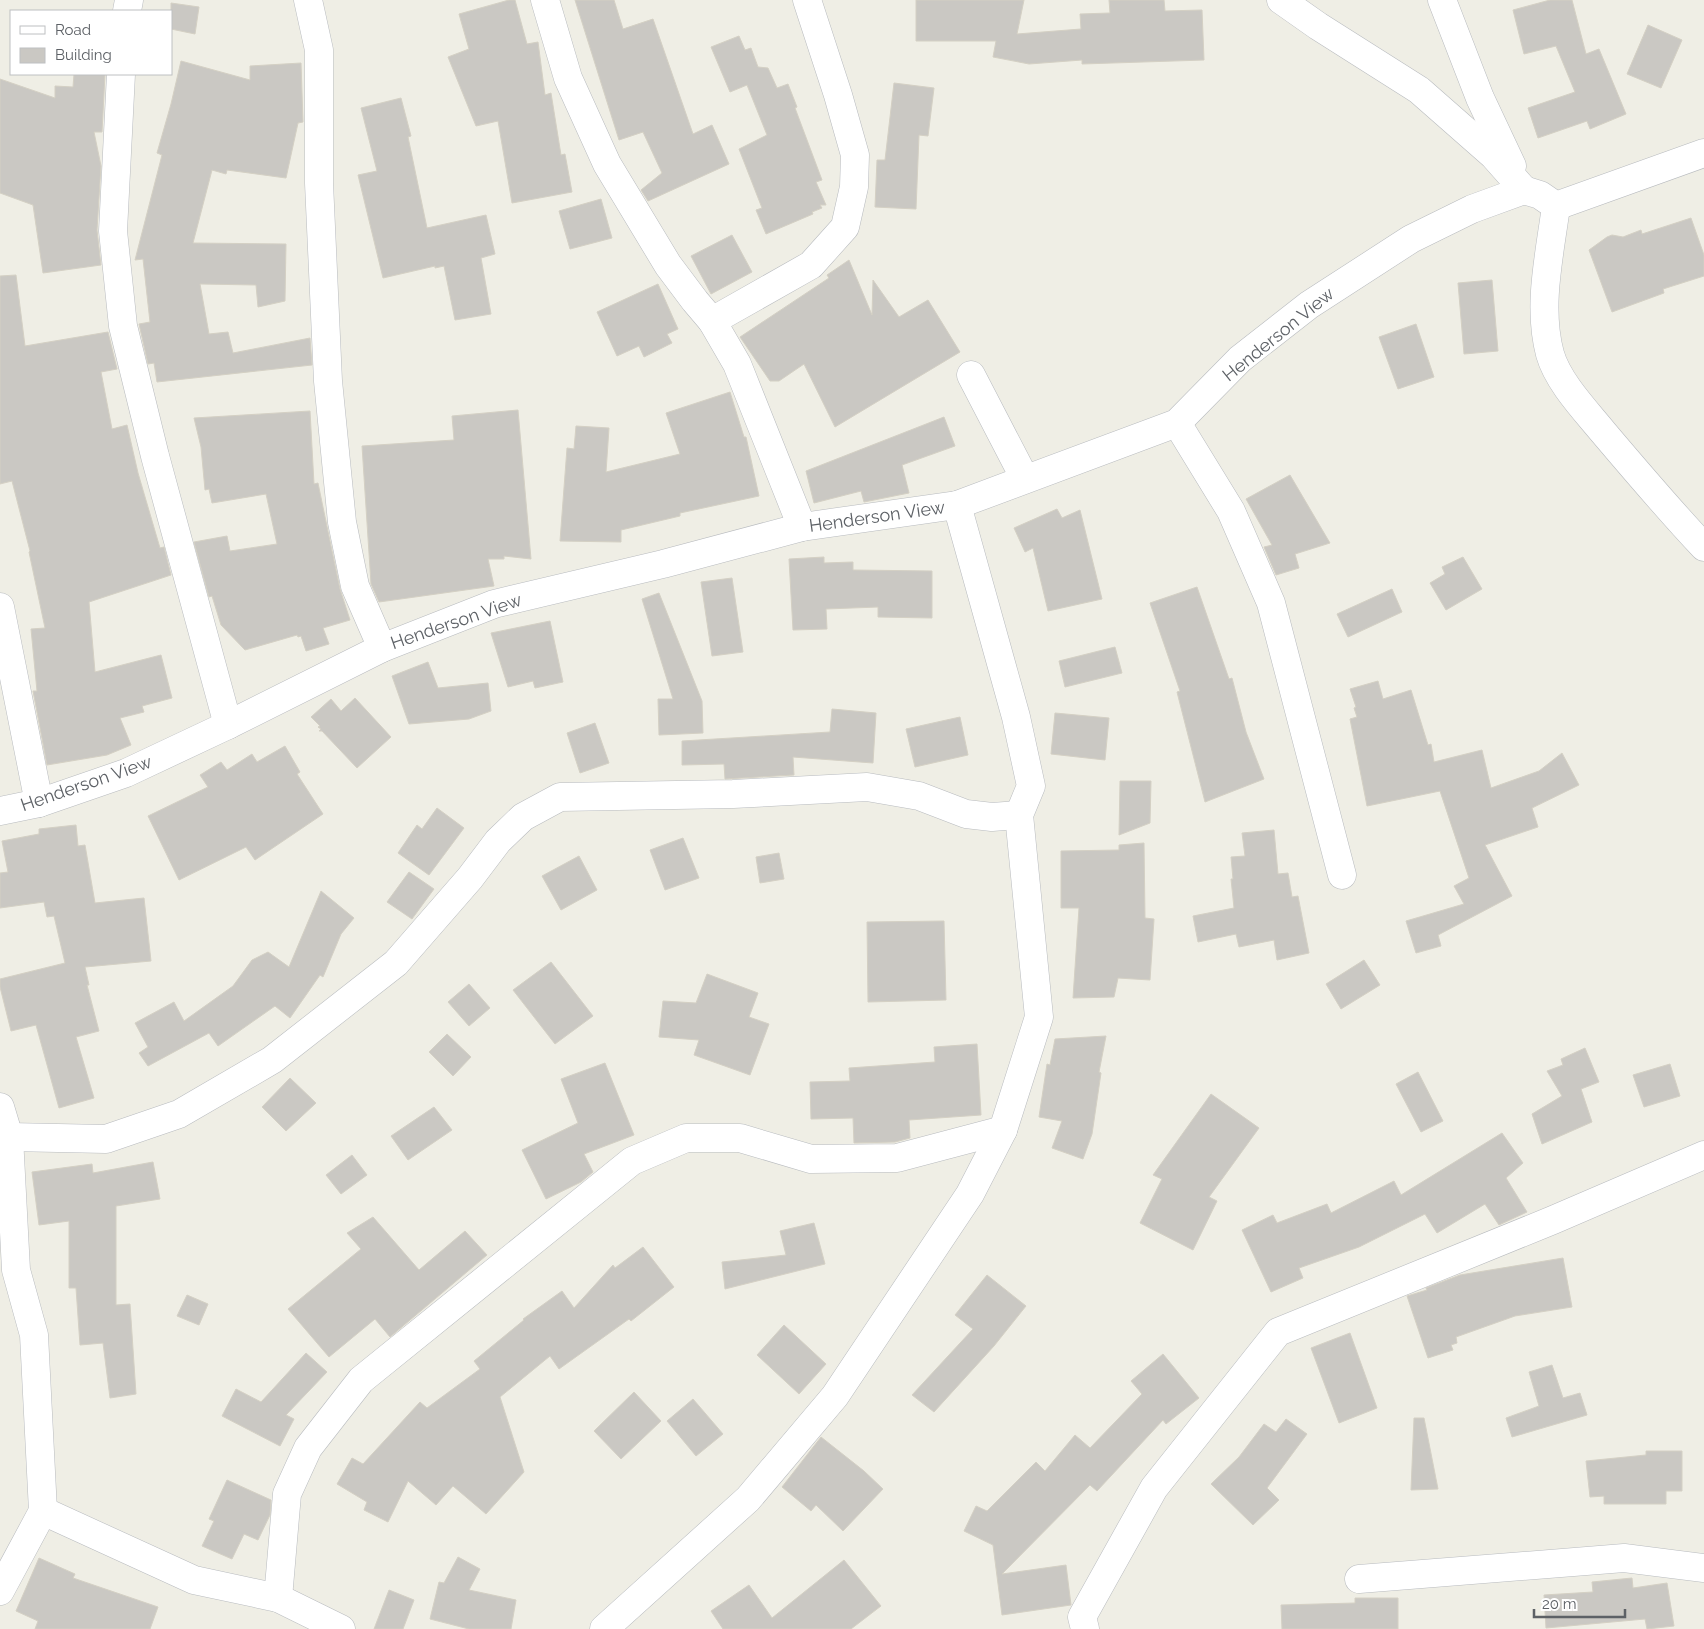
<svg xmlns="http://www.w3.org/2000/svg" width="1704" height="1629" viewBox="0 0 1704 1629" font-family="Raleway,sans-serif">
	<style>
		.building { fill: #cac8c3; stroke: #d4d0c4 }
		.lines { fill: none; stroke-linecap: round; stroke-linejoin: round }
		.street-casing { stroke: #b8bbbf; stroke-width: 29 }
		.street { stroke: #fff; stroke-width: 28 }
		.labels { text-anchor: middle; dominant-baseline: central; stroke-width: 4.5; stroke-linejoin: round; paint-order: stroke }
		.street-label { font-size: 18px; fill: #5d6166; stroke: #fff }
	</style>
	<rect width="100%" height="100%" fill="#efeee5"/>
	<!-- building -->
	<g class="building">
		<path d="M509 0H515L527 44 538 42 545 95 551 93 561 155 565 154 572 192 512 203 498 121 476 126 448 57 469 49 459 14Z"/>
		<path d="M575 0H614L623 29 653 19 693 134 712 125 729 164 648 201 641 190 662 173 643 132 619 140Z"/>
		<path d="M916 0H1024L1017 34 1081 29 1080 14 1110 13 1109 0H1164L1165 11 1202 10 1204 60 1082 64V60L1029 64 993 57 996 41H916Z"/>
		<path d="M1550 0H1572L1586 54 1599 49 1626 114 1590 129 1587 121 1538 138 1528 108 1575 92 1556 46 1524 54 1513 10Z"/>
		<path d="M171 3 199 7 195 34 171 29Z"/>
		<path d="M1648 25 1682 40 1661 88 1627 74Z"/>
		<path d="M739 36 745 50 751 48 758 67 768 68 777 88 788 84 797 107 795 108 822 180 816 182 826 205H820L822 208 812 212 813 214 766 234 756 210 762 208 739 149 767 135 747 85 730 92 711 47Z"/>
		<path d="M181 61 250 80V66L301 63 303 122 298 123 286 178 227 170 226 174 212 170 193 243 286 244 285 301 258 307 256 285 200 284 209 334 228 332 233 353 310 338 312 365 157 382 154 363 148 364 139 324 150 322 143 259 135 260 162 155 157 153 171 104Z"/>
		<path d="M74 74H105L102 132H94L101 166 97 230 101 265 43 273 33 205 0 193V79L55 98V86L73 87Z"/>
		<path d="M894 83 934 88 928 136 919 135 916 209 875 207 877 160H885Z"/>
		<path d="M401 98 411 136 408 137 427 228 486 215 495 254 481 258 491 314 455 320 444 266 435 268V266L383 278 358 175 377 171 361 108Z"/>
		<path d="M601 199 612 238 570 249 559 211Z"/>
		<path d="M1691 218 1704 255V276L1663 289 1664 293 1612 312 1589 250 1607 237 1612 235 1623 237 1641 230 1642 234Z"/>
		<path d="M732 235 752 272 711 294 691 256Z"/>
		<path d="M849 260 872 315 873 280 899 317 928 300 960 352 835 427 804 364 779 381H770L740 337 829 278 827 275Z"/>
		<path d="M16 275 25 346 108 332 117 369 101 372 112 429 127 425 138 473 160 548 164 547 171 575 89 602 95 672 161 655 172 698 142 706 144 712 120 718 131 745 107 755 47 765 33 691H37L31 629 45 628 29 552 30 551 12 481 0 484V276Z"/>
		<path d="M1492 280 1498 351 1464 354 1458 283Z"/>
		<path d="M658 284 678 329 667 334 672 343 644 357 639 346 617 356 597 312Z"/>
		<path d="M1416 324 1434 377 1398 389 1379 337Z"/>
		<path d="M730 392 744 437H746L759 496 680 513V516L621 530V542L560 541 567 448 574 449 576 426 609 428 606 472 680 454 666 413Z"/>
		<path d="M518 410 531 559 504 556V559H488L494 586 379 602 371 584 362 446 454 440 452 416Z"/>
		<path d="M310 411 314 484 318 483 340 589 350 620 323 628 329 644 306 651 301 636 298 637 297 635 245 650 221 625 212 596 209 597 194 542 227 536 230 551 277 544 266 494 212 503 209 489 205 490 201 447 194 418Z"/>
		<path d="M944 417 955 446 902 465 909 493 864 502 861 491 814 503 806 471Z"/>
		<path d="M1290 475 1330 543 1295 554 1299 568 1276 575 1264 547 1272 545 1246 499Z"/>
		<path d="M1057 509 1062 518 1080 510 1102 599 1048 611 1033 548 1025 552 1014 528Z"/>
		<path d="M824 557V563L853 562V570L932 571V618L878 617V607L826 609 827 629 793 630 789 559Z"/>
		<path d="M1463 557 1482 589 1446 610 1430 583 1445 574 1442 567Z"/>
		<path d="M732 578 743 652 712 656 701 582Z"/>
		<path d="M1197 587 1229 679 1232 678 1246 732 1264 779 1205 802 1177 692 1180 691 1150 603Z"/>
		<path d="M1392 589 1402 612 1348 637 1337 614Z"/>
		<path d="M659 593 702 701 703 733 659 735 658 699H673L642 599Z"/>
		<path d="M550 621 563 682 535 688 533 681 508 687 491 633Z"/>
		<path d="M1115 647 1122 673 1065 687 1059 661Z"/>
		<path d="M428 662 438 688 488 683 491 711 469 719 409 724 392 676Z"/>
		<path d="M1378 681 1383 699 1411 690 1428 745 1431 744 1434 762 1482 750 1491 788 1539 771 1562 753 1579 785 1532 808 1538 827 1485 845 1512 896 1438 935 1441 946 1416 953 1406 921 1464 904 1454 886 1469 878 1440 791 1367 806 1350 719 1357 717 1354 708 1356 707 1350 689Z"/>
		<path d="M355 698 391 737 357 768 322 731H319L321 729 318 727 320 726 311 717 331 699 341 711Z"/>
		<path d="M832 709 876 713 873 763 793 757 794 775 725 779 724 764 682 765V741L830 732Z"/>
		<path d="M1055 713 1109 718 1105 760 1051 754Z"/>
		<path d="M960 717 968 755 915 767 906 729Z"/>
		<path d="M595 723 609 763 580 773 567 733Z"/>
		<path d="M285 746 300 772 297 774 323 814 255 860 246 847 179 880 148 816 208 787 200 775 221 762 227 770 252 754 257 762Z"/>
		<path d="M1120 781H1151L1150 823 1119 835Z"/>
		<path d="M437 808 464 828 429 875 398 853 417 825 422 829Z"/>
		<path d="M76 825 78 846 85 845 95 903 144 898 151 961 85 967 89 985H87L99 1031 76 1037 94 1098 59 1108 36 1025 11 1031 0 987V979L65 963 54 916 47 917 44 902 0 908V873L8 872 2 841 39 834V829Z"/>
		<path d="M1274 830 1278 874 1288 873 1292 897 1298 896 1309 953 1277 960 1274 940 1239 947 1236 934 1198 942 1193 916 1234 908 1231 879H1233L1231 857 1245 856 1242 833Z"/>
		<path d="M683 838 699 878 665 890 650 850Z"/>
		<path d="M1144 843 1145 918 1154 919 1150 980 1118 978 1114 997 1073 998 1079 908H1061V851L1119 850V845Z"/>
		<path d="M779 853 784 879 760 883 756 857Z"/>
		<path d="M579 856 597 890 561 910 542 876Z"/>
		<path d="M409 872 434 889 412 919 387 902Z"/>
		<path d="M321 891 354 918 341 934 323 977 320 975 290 1018 275 1006 218 1046 209 1033 148 1066 139 1053 148 1047 135 1023 174 1002 184 1021 233 986 252 960 268 952 289 967Z"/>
		<path d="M944 921 946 1000 868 1002 867 922Z"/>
		<path d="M1364 960 1380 985 1341 1009 1326 984Z"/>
		<path d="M551 962 593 1016 555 1044 513 990Z"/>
		<path d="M707 974 758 993 749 1017 769 1024 750 1075 694 1055 699 1040 659 1037 663 1001 696 1003Z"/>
		<path d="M469 984 490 1008 469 1026 448 1002Z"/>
		<path d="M447 1034 471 1057 453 1076 429 1052Z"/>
		<path d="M1106 1036 1099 1072 1101 1073 1092 1134 1083 1159 1052 1148 1062 1121 1039 1117 1047 1064 1050 1065 1055 1039Z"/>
		<path d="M977 1044 981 1115 909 1120 910 1138 895 1142 854 1143 853 1118 811 1119 810 1082 850 1081 849 1068 935 1062 934 1047Z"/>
		<path d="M1585 1048 1599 1082 1581 1089 1592 1122 1542 1144 1532 1114 1562 1096 1547 1071 1563 1065 1561 1059Z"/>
		<path d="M605 1063 634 1135 584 1154 593 1172 581 1182 546 1199 522 1150 578 1123 561 1079Z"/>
		<path d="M1670 1064 1680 1096 1644 1107 1633 1075Z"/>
		<path d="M1418 1072 1443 1121 1421 1132 1396 1084Z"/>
		<path d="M290 1078 316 1103 286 1131 262 1107Z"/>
		<path d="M1211 1094 1259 1128 1209 1197 1217 1201 1193 1250 1140 1223 1162 1179 1153 1175Z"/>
		<path d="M434 1107 452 1130 408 1160 391 1136Z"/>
		<path d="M1502 1133 1523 1163 1506 1178 1527 1212 1499 1225 1485 1204 1437 1233 1425 1214 1359 1247 1299 1268 1303 1278 1271 1292 1242 1230 1273 1215 1277 1223 1327 1204 1331 1213 1394 1181 1401 1195Z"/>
		<path d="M352 1155 367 1175 341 1194 326 1175Z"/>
		<path d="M153 1162 160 1199 116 1206V1305L130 1304 136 1394 110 1398 103 1343 80 1345 76 1288H69V1221L39 1225 32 1172 92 1164 93 1173Z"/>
		<path d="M373 1217 419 1270 465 1231 487 1255 390 1337 375 1319 329 1357 288 1309 361 1249 347 1233Z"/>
		<path d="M814 1223 825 1264 725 1289 722 1262 786 1255 780 1231Z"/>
		<path d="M643 1247 674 1287 631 1321 629 1319 559 1369 550 1356 500 1397 524 1472 486 1514 453 1486 436 1505 408 1481 388 1522 364 1510 367 1502 337 1484 352 1458 363 1464 420 1402 427 1408 480 1369 474 1361 524 1320 523 1319 562 1291 574 1308 613 1265 615 1268Z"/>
		<path d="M1563 1258 1572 1307 1515 1316 1456 1337 1457 1343 1451 1345 1453 1350 1428 1358 1407 1296 1427 1290 1426 1288 1460 1275Z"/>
		<path d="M987 1275 1026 1306 994 1346 934 1412 912 1395 973 1329 955 1315Z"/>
		<path d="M187 1295 208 1304 199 1325 177 1316Z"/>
		<path d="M784 1325 826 1364 799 1394 757 1355Z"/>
		<path d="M1350 1333 1377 1408 1339 1423 1311 1348Z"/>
		<path d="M306 1353 327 1372 286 1415 294 1419 280 1446 222 1416 236 1389 261 1402Z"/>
		<path d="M1163 1354 1199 1398 1166 1424 1163 1420 1097 1491 1090 1485 1002 1574 1066 1565 1071 1605 1002 1615 993 1545 964 1531 976 1506 987 1511 1036 1462 1045 1471 1075 1435 1090 1448 1142 1394 1131 1381Z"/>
		<path d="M1552 1365 1563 1398 1580 1393 1587 1415 1512 1437 1506 1418 1539 1406 1529 1372Z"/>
		<path d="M634 1392 661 1421 621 1459 594 1431Z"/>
		<path d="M693 1399 723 1434 696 1456 667 1421Z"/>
		<path d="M1414 1418H1424L1438 1489 1411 1490Z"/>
		<path d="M1286 1419 1307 1434 1267 1488 1279 1500 1253 1525 1211 1484 1239 1457 1264 1424 1276 1432Z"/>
		<path d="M821 1437 864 1471 883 1489 843 1531 816 1505 811 1511 782 1487Z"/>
		<path d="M1646 1451H1682V1491H1666V1504H1604V1496L1590 1497 1586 1461 1646 1455Z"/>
		<path d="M227 1480 271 1500 270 1515 258 1540 244 1534 232 1559 202 1546 214 1521 209 1519Z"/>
		<path d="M458 1557 480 1569 469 1590 516 1600 511 1629H469L430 1619 439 1582 444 1583Z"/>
		<path d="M39 1558 75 1574 73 1578 158 1607 150 1629H35L38 1621 16 1611Z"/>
		<path d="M844 1560 881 1606 851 1629H723L711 1611 749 1585 772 1618Z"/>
		<path d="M1632 1578 1633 1588 1667 1583 1674 1626 1647 1629 1645 1619 1546 1628 1544 1595 1593 1592 1592 1582Z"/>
		<path d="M389 1590 414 1600 403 1629H374Z"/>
		<path d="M1355 1598H1398V1629H1282L1281 1605 1355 1603Z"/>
	</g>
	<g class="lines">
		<defs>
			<g id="street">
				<path d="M308 0 319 50V183L328 381 342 522 355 586 382 648"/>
				<path d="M545 0 568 78 607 164 668 265 695 301 712 321 737 364 802 527"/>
				<path d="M1281 0 1318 26 1419 90 1493 155 1524 190"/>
				<path d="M1442 0 1480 98 1512 166"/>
				<path d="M127 11 129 0"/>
				<path d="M121 74 113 231 123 326 155 456 228 725"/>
				<path d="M1556 206C1550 253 1537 306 1550 354 1558 382 1585 410 1603 432 1636 471 1669 510 1704 547"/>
				<path d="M712 321 811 265 845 227 854 187 855 155 838 95 807 0"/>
				<path d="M971 375 1025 479"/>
				<path d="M1177 423 1231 511 1271 603 1342 875"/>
				<path d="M0 607 39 803"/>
				<path d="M0 811 39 803 126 773 228 725 382 648 494 604 663 564 802 527 957 505 1177 423 1240 359 1309 305 1411 239 1472 209 1524 190 1540 195 1556 206 1704 153"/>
				<path d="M0 1107 9 1137 16 1270 34 1335 43 1511 0 1591"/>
				<path d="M9 1137 106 1139 179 1114 272 1060 396 963 470 878 498 841 523 817 560 797 733 794 867 787 919 796 966 814 992 817 1019 815"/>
				<path d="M43 1511 194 1580 278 1598 341 1629"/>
				<path d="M1359 1579 1624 1558 1704 1568"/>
				<path d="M278 1598 287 1494 308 1448 361 1380 632 1161 686 1138H740L811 1159 897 1158 1003 1130"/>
				<path d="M604 1629 748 1499 835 1396 970 1194 1003 1130 1039 1017 1019 815 1031 786 1016 717 957 505"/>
				<path d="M1085 1629 1082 1617 1154 1488 1278 1332 1553 1220 1704 1155"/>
			</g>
		</defs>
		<!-- street casing -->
		<use href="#street" class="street-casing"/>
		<!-- street -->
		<use href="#street" class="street"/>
	</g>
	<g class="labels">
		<!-- street labels -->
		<g class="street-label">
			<text transform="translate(1278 334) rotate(-39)">Henderson View</text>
			<text transform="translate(877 516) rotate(-8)">Henderson View</text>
			<text transform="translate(456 621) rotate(-19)">Henderson View</text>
			<text transform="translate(86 783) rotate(-19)">Henderson View</text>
		</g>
	</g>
	<!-- legend -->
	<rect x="10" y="10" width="162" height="65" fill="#ffffff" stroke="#bec0c2"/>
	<rect x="20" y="26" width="25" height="8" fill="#ffffff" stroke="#bec0c2"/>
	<text x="55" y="35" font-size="15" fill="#5d6166">Road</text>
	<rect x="20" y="48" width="25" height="15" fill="#cac8c3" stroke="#bec0c2"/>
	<text x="55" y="60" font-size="15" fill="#5d6166">Building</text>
	<!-- scale -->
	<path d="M1534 1609v8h91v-8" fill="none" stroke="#5d6166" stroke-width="2.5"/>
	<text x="1542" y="1609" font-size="15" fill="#5d6166" stroke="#ffffff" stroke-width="4" paint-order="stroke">20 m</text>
</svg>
